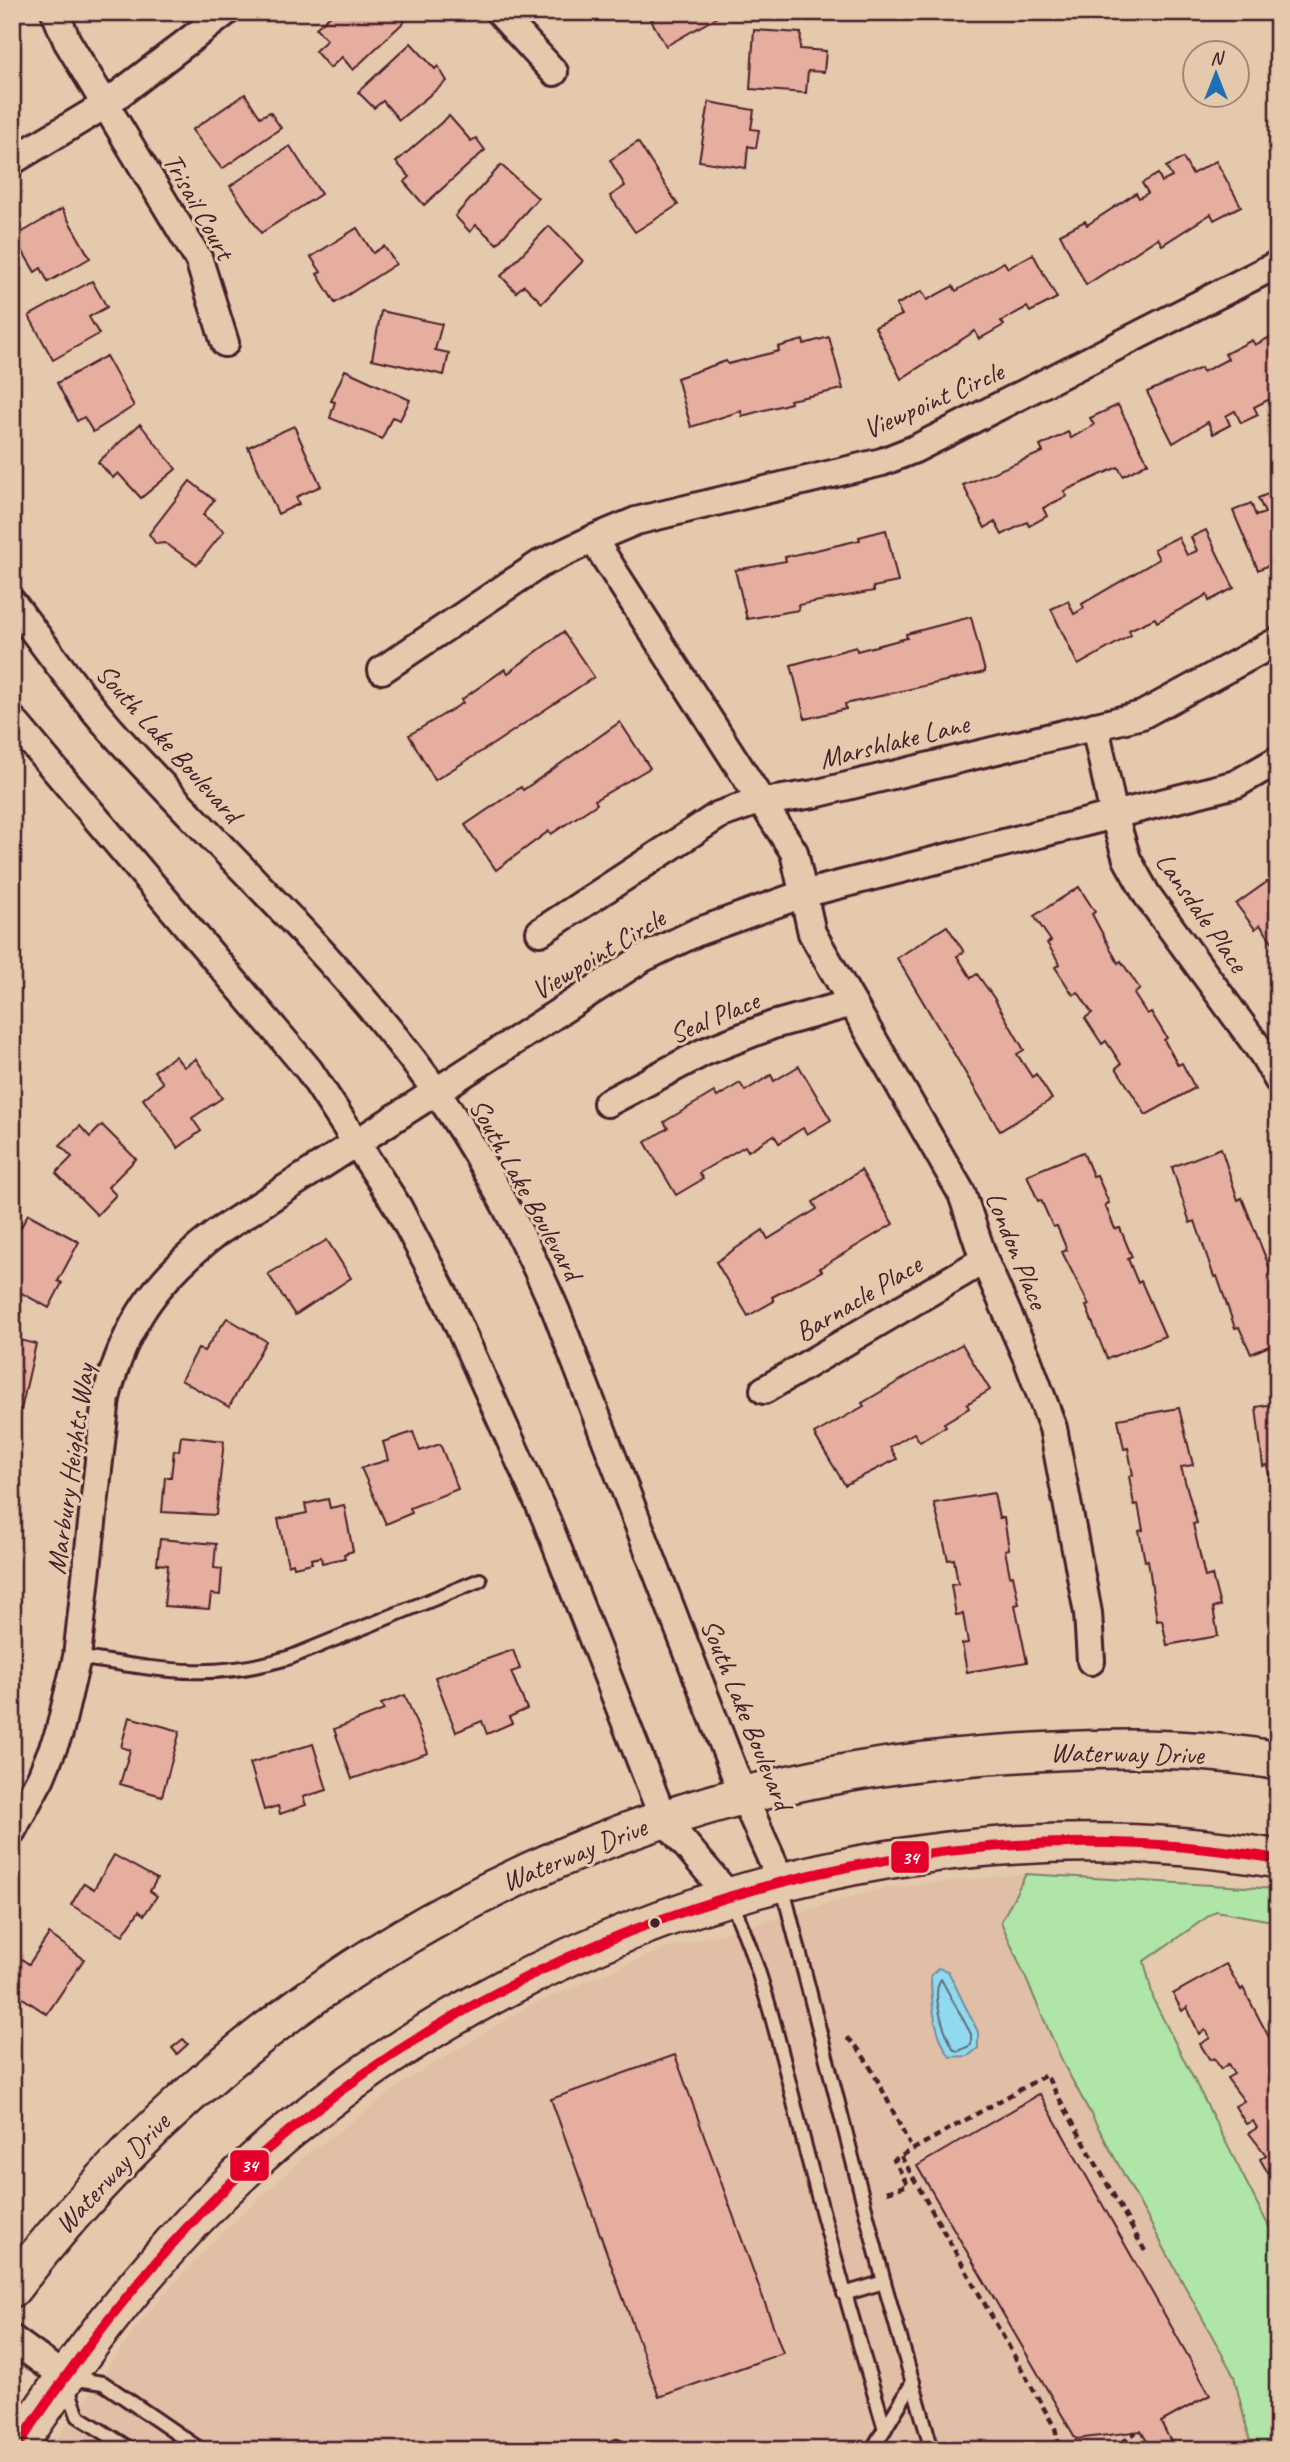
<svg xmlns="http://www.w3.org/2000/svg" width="1290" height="2462" viewBox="0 0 1290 2462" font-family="Caveat,sans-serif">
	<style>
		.built { fill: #e1bea6 }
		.green { fill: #afe5a7; stroke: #7c8269; stroke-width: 2 }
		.water { fill: #8fdaef; stroke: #738fa1; stroke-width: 2 }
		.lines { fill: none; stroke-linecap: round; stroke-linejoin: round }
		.shore { stroke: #666a79; stroke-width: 2 }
		.building { fill: #e5ae9e; stroke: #4a1f2b; stroke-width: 2 }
		.lane-casing { stroke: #4a1f2b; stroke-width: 18 }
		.street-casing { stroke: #4a1f2b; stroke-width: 32 }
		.secondary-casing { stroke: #4a1f2b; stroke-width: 42 }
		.path { stroke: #4a1f2b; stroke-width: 4.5; stroke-dasharray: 7 5; stroke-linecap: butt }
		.lane { stroke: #e4c9ac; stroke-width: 12 }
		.street { stroke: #e4c9ac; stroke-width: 26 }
		.secondary { stroke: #e4c9ac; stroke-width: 37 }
		.bus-1-casing { stroke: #e4c9ac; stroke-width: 16 }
		.bus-1 { stroke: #e4002b; stroke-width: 10 }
		.bus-dot { fill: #4a1f2b; stroke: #e4c9ac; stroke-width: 2.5 }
		.labels { text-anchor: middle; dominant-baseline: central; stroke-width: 6; stroke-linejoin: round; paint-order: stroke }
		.street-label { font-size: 28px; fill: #4a1f2b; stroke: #e4c9ac }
		.line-badge { stroke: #e4c9ac; stroke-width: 2.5 }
		.badge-label { font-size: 19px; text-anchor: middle; font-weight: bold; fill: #fff }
	</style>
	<rect width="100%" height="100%" fill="#e4c9ac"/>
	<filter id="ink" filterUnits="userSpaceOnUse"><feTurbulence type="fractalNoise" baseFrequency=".0143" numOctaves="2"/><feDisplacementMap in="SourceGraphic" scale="14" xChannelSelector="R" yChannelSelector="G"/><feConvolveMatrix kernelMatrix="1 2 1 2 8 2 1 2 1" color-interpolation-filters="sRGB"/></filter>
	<g filter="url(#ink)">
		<!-- built -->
		<path class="built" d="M1026 1874 1001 1923 1064 2065 1234 2376 1252 2450H50L144 2317 209 2246 304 2157 409 2079 527 2007 659 1951 886 1888Z"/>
		<!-- green -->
		<path class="green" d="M1026 1874 1278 1889V1922L1216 1911 1144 1961 1154 2001 1268 2225 1278 2234V2450H1252L1234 2376 1064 2065 1001 1922Z"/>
		<!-- water -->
		<path class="water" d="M938 1968 948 1971 978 2032V2048L968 2056 950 2057C934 2034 931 2003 931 1976Z"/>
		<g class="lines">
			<!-- shore -->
			<path class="shore" d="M941 1979 971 2034V2045L959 2051 954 2050C945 2034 930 1995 941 1979Z"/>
		</g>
		<!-- building -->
		<g class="building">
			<path d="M334 12H397L405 21 353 70 342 57 330 68 315 51 327 40 316 28Z"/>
			<path d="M664 12H726L666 46 651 20Z"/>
			<path d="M754 30 801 33 800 49 826 51 824 72 808 71 806 93 750 89Z"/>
			<path d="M411 43 435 69 438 66 447 81 399 120 383 101 374 108 358 92Z"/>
			<path d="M245 94 260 117 270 112 281 128 222 169 192 130Z"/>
			<path d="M709 102 754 110 751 129 759 130 756 148 748 146 746 168 699 161Z"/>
			<path d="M449 116 471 141 476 138 485 150 424 205 404 182 410 177 396 162Z"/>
			<path d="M638 142 678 205 635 232 610 196 625 186 610 160Z"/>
			<path d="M290 146 321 194 261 233 230 186Z"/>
			<path d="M1183 158 1192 174 1216 161 1241 206 1214 220 1211 214 1162 245 1158 238 1086 285 1060 234 1085 221 1087 225 1136 193 1139 198 1148 193 1142 183 1158 174 1162 182 1172 177 1166 167Z"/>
			<path d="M501 165 538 198 497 244 476 225 470 232 455 216Z"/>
			<path d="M62 209 90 258 48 282 41 268 35 272 14 237Z"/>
			<path d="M549 226 583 261 542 303 524 285 516 292 501 276Z"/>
			<path d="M357 228 373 253 384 246 396 264 335 303 317 274 321 272 311 257Z"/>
			<path d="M1033 254 1057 298 1030 312 1027 307 1001 321 1004 325 979 339 975 331 901 379 875 327 902 315 896 305 922 291 927 300 953 286 956 291 1004 262 1008 268Z"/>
			<path d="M92 281 107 307 89 317 99 334 53 360 29 316Z"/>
			<path d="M381 311 442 324 435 350 449 353 444 375 372 359Z"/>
			<path d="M1278 333V395L1254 407 1258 415 1241 423 1235 411 1226 416 1230 425 1213 434 1208 422 1173 443 1147 392 1201 368 1203 372 1228 359 1225 354 1252 340 1255 345Z"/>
			<path d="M829 337 843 389 790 400 791 403 742 416 741 411 691 427 677 378 726 361 728 364 779 351 778 347 803 340 804 344Z"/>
			<path d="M106 356 134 406 93 432 84 417 77 421 57 383Z"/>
			<path d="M345 370 410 400 400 420 392 417 382 439 330 418 335 402 331 401Z"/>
			<path d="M1118 405 1148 463 1123 476 1118 467 1064 491 1067 496 1043 508 1047 516 1029 526 1027 522 1002 535 995 522 985 528 963 485 1043 452 1040 446 1068 432 1071 438 1094 425 1090 418Z"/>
			<path d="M140 424 176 469 141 498 118 473 113 478 98 462Z"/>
			<path d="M294 426 321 486 296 497 299 504 278 514 248 447Z"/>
			<path d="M190 481 214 500 203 515 224 531 197 565 165 543 156 544 149 534Z"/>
			<path d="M1278 490V561L1258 570 1233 511 1251 503 1256 516 1265 513 1258 498Z"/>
			<path d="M886 530 898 582 873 587 874 591 798 605 799 610 747 619 735 570 786 561 785 557 860 540 859 537Z"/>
			<path d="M1206 530 1234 588 1209 601 1207 595 1157 622 1155 618 1129 630 1131 635 1078 665 1051 609 1068 601 1074 614 1084 608 1082 604 1159 559 1154 549 1178 537 1187 555 1197 551 1191 537Z"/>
			<path d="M971 617 985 672 845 704 846 709 805 719 791 665 856 647 857 651 907 638 906 634Z"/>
			<path d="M563 632 594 677 495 743 435 780 409 735 463 703 461 700 505 669 508 673Z"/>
			<path d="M620 722 650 768 595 800 597 804 551 834 549 831 496 870 465 825 521 787 523 790Z"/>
			<path d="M1278 874V957L1273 950 1276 947 1260 925 1255 929 1236 904Z"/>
			<path d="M1079 887 1095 912 1092 914 1118 963 1121 961 1140 989 1134 994 1147 1014 1151 1012 1167 1038 1164 1040 1178 1065 1182 1063 1195 1088 1146 1115 1116 1068 1121 1064 1106 1041 1102 1044 1085 1018 1092 1013 1078 992 1073 995 1055 967 1060 964 1047 943 1051 941 1034 916Z"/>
			<path d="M947 926 964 952 957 956 971 978 977 974 994 998 1024 1050 1017 1054 1032 1077 1036 1074 1052 1099 1000 1131 897 958Z"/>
			<path d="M175 1056 184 1067 196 1059 222 1098 192 1118 201 1131 178 1148 143 1099 163 1083 154 1071Z"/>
			<path d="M799 1066 831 1120 807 1134 803 1128 779 1143 774 1135 748 1151 745 1146 699 1173 703 1179 676 1195 645 1142 668 1128 664 1122 714 1092 717 1097 740 1083 745 1091 771 1075 774 1081Z"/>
			<path d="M102 1125 136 1159 108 1187 116 1195 97 1215 56 1173 72 1157 60 1145 80 1126 90 1137Z"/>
			<path d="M1221 1148 1238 1200 1242 1198 1278 1289V1342L1251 1354 1239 1327 1235 1328 1217 1276 1214 1277 1195 1221 1190 1223 1172 1167Z"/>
			<path d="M1083 1152 1093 1176 1097 1175 1109 1203 1105 1205 1115 1229 1120 1228 1132 1257 1128 1259 1138 1283 1141 1281 1165 1336 1107 1359 1086 1306 1089 1305 1062 1252 1067 1250 1057 1226 1053 1227 1041 1200 1038 1201 1027 1175Z"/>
			<path d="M861 1170 893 1224 820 1268 822 1271 772 1297 774 1301 748 1316 716 1262 763 1230 768 1239 817 1209 813 1202Z"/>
			<path d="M28 1214 79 1242 58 1281 62 1283 49 1308 12 1288V1234L15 1229 19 1231Z"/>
			<path d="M327 1240 351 1278 295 1315 268 1274Z"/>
			<path d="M227 1318 266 1341 229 1407 181 1380 198 1349 204 1351Z"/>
			<path d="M12 1338 36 1344 21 1410 12 1407Z"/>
			<path d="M962 1344 990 1390 967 1404 969 1408 944 1423 946 1426 920 1442 914 1433 890 1447 897 1459 845 1485 814 1434 864 1406 862 1403Z"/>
			<path d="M1278 1403V1520L1267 1465 1263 1466 1256 1407Z"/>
			<path d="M1179 1408 1193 1465 1181 1467 1197 1523 1193 1524 1205 1577 1212 1575 1220 1606 1213 1608 1218 1636 1167 1645 1162 1620 1157 1621 1148 1560 1145 1561 1139 1531 1143 1530 1138 1504 1134 1505 1129 1476 1133 1475 1128 1448 1124 1449 1118 1419Z"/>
			<path d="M413 1432 420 1451 440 1444 458 1489 410 1508 412 1513 386 1524 361 1468 388 1460 383 1442Z"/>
			<path d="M181 1436 224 1441 216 1515 162 1512 165 1477H171L174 1450 179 1451Z"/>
			<path d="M12 1481 19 1482 15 1513H12Z"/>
			<path d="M994 1493 999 1518H1004L1009 1549 1005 1550 1010 1576 1013 1575 1019 1604 1015 1605 1027 1662 967 1672 962 1644 968 1643 963 1614 956 1615 951 1585 958 1584 954 1559 948 1560 934 1503Z"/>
			<path d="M328 1499 330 1508 344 1505 353 1551 344 1554 345 1558 322 1563 321 1557 311 1559 312 1563 294 1567 293 1563 288 1565 278 1519 307 1513 305 1504Z"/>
			<path d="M160 1539 216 1544 214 1568 222 1569 220 1595 211 1594 209 1609 164 1606 168 1565 157 1564Z"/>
			<path d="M513 1650 520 1669 511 1672 527 1709 509 1717 512 1723 487 1734 482 1721 456 1732 435 1677Z"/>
			<path d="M405 1695 428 1753 352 1779 334 1729 384 1710 381 1704Z"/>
			<path d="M129 1717 180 1731 162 1796 120 1784 130 1750 121 1747Z"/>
			<path d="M313 1744 327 1790 303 1797 306 1805 280 1814 278 1806 264 1810 250 1763Z"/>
			<path d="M114 1855 157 1879 150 1891 157 1896 144 1915 139 1911 123 1935 71 1905 84 1883 94 1889Z"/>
			<path d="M49 1934 84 1959 47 2014 12 1991V1969L20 1958 29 1964Z"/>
			<path d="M1226 1964 1241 1990 1243 1988 1271 2041 1276 2038 1278 2042V2167L1268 2173 1260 2159 1266 2155 1249 2133 1257 2128 1253 2121 1246 2124 1235 2106 1244 2101 1227 2078 1234 2074 1228 2064 1221 2069 1214 2058 1210 2060 1200 2044 1210 2038 1205 2030 1199 2034 1187 2007 1182 2011 1173 1994Z"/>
			<path d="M183 2039 188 2044 177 2054 172 2048Z"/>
			<path d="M675 2055 783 2353 659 2397 551 2099Z"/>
			<path d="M1040 2094 1210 2395 1161 2422 1174 2448 1171 2450H1152L1141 2431 1076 2439 917 2166Z"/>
		</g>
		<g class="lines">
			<defs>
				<g id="lane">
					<path d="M77 1657C157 1669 211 1682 291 1657L480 1580"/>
					<path d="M782 1885 884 2282 932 2450"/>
					<path d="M730 1899C766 1977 783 2060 804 2143 829 2239 856 2334 885 2429"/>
					<path d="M844 2294 884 2282"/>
					<path d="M132 2450 78 2416 64 2377 103 2383 201 2450"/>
					<path d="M614 2450 617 2447 624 2450"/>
					<path d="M872 2450 913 2382"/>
				</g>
				<g id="street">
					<path d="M55 12 67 41 199 260 225 343"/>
					<path d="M499 12 554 72"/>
					<path d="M12 161 105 105 226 12"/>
					<path d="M593 539 794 852 812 933 962 1194 984 1260 1027 1358 1053 1428 1088 1613 1091 1661"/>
					<path d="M12 602C47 649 81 697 120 740 219 849 330 950 419 1068 475 1142 519 1226 556 1311L743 1795 781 1881"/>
					<path d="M382 670 540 564 593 539 636 521 882 462 915 449 1278 264"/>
					<path d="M12 719 309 1070 398 1207 446 1298 546 1519 663 1818 729 1896"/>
					<path d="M1095 726 1114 816 1127 859 1147 895 1263 1054 1278 1080"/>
					<path d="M540 932 719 815 750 804 814 794 1142 715 1278 641"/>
					<path d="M607 1103 704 1052 773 1025 852 1003"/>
					<path d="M764 1390 984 1260"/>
					<path d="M12 1831 41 1777 59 1733 77 1657 106 1398C125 1323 157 1278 218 1232L643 958 697 932 803 894 1236 784 1278 760"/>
					<path d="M12 2339 64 2377"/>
				</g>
				<g id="secondary">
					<path d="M12 2288C258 1966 614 1775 1018 1753 1104 1748 1193 1745 1278 1761"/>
					<path d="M15 2450C93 2333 181 2220 290 2130 559 1909 933 1799 1278 1859"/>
				</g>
			</defs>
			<!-- lane casing -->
			<use href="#lane" class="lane-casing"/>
			<!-- street casing -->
			<use href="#street" class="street-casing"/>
			<!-- secondary casing -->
			<use href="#secondary" class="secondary-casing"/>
			<!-- path -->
			<g class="path">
				<path d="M847 2038C868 2051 896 2121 910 2145"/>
				<path d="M901 2156 1055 2428 1060 2450"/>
				<path d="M887 2192 908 2185 894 2160 1046 2075 1145 2251"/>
				<path d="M1113 2450 1136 2432"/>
			</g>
			<!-- lane -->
			<use href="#lane" class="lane"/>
			<!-- street -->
			<use href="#street" class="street"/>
			<!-- secondary -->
			<use href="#secondary" class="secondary"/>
			<defs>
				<path id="bus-1" d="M15 2450C93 2333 181 2220 290 2130 559 1909 933 1799 1278 1859"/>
			</defs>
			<!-- bus-1 casing -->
			<use href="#bus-1" class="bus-1-casing"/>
			<!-- bus-1 -->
			<use href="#bus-1" class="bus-1"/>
		</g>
	</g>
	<!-- markers -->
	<circle class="bus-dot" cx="655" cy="1923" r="6"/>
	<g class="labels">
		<!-- street labels -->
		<g class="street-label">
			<text transform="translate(199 206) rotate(61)">Trisail Court</text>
			<text transform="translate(933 400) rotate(-24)">Viewpoint Circle</text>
			<text transform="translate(894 741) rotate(-14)">Marshlake Lane</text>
			<text transform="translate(169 743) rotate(48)">South Lake Boulevard</text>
			<text transform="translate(1202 912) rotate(55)">Lansdale Place</text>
			<text transform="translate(598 954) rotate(-31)">Viewpoint Circle</text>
			<text transform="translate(714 1017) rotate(-23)">Seal Place</text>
			<text transform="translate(526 1189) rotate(61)">South Lake Boulevard</text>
			<text transform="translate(1017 1250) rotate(68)">London Place</text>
			<text transform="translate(858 1298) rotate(-31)">Barnacle Place</text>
			<text transform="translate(70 1469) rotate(-82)">Marbury Heights Way</text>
			<text transform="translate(747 1714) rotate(68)">South Lake Boulevard</text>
			<text transform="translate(1127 1753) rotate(1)">Waterway Drive</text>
			<text transform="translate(574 1854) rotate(-22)">Waterway Drive</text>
			<text transform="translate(112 2173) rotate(-47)">Waterway Drive</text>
		</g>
	</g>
	<g class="line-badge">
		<rect x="890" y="1840" width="40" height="34" rx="7" fill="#e4002b"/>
		<rect x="229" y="2149" width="41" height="33" rx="7" fill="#e4002b"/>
	</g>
	<g class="badge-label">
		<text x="910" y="1864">34</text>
		<text x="249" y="2172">34</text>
	</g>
	<!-- margin -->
	<rect width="1290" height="2462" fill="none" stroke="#e4c9ac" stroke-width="42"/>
	<rect x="21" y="21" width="1248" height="2420" fill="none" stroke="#4a1f2b" stroke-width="2.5" filter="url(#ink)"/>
	<!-- north arrow -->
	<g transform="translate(1216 74)"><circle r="33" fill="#e4c9ac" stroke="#a68578" stroke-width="2"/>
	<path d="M0-5L12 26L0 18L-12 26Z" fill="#1f6fb2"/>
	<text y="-10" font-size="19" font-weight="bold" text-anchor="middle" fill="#4a1f2b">N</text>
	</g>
</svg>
